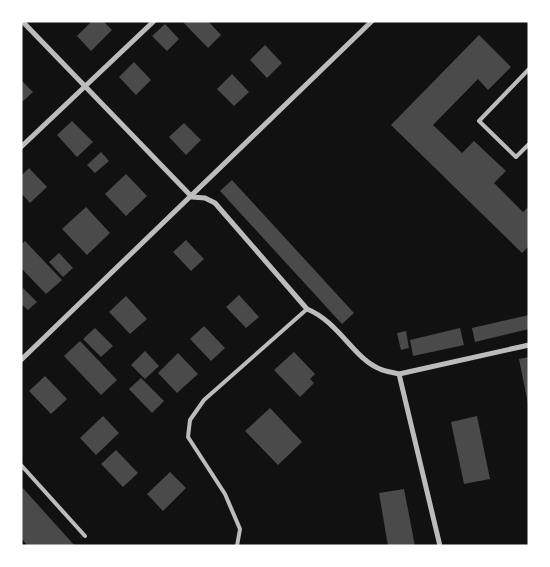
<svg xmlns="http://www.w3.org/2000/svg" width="550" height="567" viewBox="0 0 550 567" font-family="'Times New Roman',serif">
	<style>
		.building { fill: #4a4a4a }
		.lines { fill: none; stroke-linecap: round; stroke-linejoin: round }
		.service { stroke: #bcbcbc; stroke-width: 4 }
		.minor { stroke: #bcbcbc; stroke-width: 5 }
	</style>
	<rect width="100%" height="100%" fill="#111"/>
	<!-- building -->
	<g class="building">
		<path d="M92 21H103L112 30 91 51 77 36Z"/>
		<path d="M182 21H208L221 35 208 48Z"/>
		<path d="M165 24 179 39 167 51 152 36Z"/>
		<path d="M479 35 511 67 488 90 478 79 433 125 462 153 474 141 506 171 494 183 523 212 529 206V246L522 253 391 125Z"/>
		<path d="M265 45 282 63 267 78 250 60Z"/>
		<path d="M134 62 151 80 136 95 119 77Z"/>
		<path d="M232 74 249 92 234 106 217 89Z"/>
		<path d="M21 80 33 92 21 103Z"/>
		<path d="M72 121 93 142 77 157 57 135Z"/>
		<path d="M184 123 201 140 186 155 169 137Z"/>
		<path d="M101 152 109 161 95 173 87 165Z"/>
		<path d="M29 168 47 187 30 203 21 193V176Z"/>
		<path d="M126 174 147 196 126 216 105 194Z"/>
		<path d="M232 180 354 313 342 324 220 191Z"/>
		<path d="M86 207 110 233 87 255 62 229Z"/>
		<path d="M186 240 204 259 191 271 173 252Z"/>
		<path d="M25 241 62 280 46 294 21 268V245Z"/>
		<path d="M59 253 73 268 63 277 49 262Z"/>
		<path d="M23 288 37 302 28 310 21 304Z"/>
		<path d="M239 295 259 317 246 328 226 307Z"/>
		<path d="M126 296 147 319 130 334 109 312Z"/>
		<path d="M529 315V329L475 342 472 328Z"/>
		<path d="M204 326 225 348 211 361 190 339Z"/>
		<path d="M95 328 113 346 101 357 83 339Z"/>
		<path d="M460 328 464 345 413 356 410 340Z"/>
		<path d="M406 331 409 348 401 350 397 333Z"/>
		<path d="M80 341 117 380 101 395 64 356Z"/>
		<path d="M145 351 159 366 145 379 131 365Z"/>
		<path d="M294 352 315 374 310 379 314 383 300 397 274 370Z"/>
		<path d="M178 353 198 374 177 393 158 373Z"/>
		<path d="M529 357V404H528L519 359Z"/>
		<path d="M45 376 67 399 51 414 29 391Z"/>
		<path d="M141 378 164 401 152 413 129 389Z"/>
		<path d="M270 408 302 442 278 465 245 431Z"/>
		<path d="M103 416 119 433 96 455 80 438Z"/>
		<path d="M477 416 490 479 464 484 451 422Z"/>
		<path d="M116 450 138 473 123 487 101 464Z"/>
		<path d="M170 472 186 488 163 511 147 494Z"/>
		<path d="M21 486 75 546H28L21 538Z"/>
		<path d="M404 489 415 546H388L379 493Z"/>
	</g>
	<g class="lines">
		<!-- service -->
		<g class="service">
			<path d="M529 69 479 121 516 157 529 144"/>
			<path d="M21 465 85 536"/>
			<path d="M237 546 240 529 225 494 188 437 190 420 204 400 307 309"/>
		</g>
		<!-- minor -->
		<g class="minor">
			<path d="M22 21 192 197 205 198 215 203 307 309C339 322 354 359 380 369 386 372 393 372 399 374L440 546"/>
			<path d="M21 147 154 21"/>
			<path d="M21 360 372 21"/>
			<path d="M399 374 529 345"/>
		</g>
	</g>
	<!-- border -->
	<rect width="550" height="567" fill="none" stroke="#ffffff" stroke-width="45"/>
</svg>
